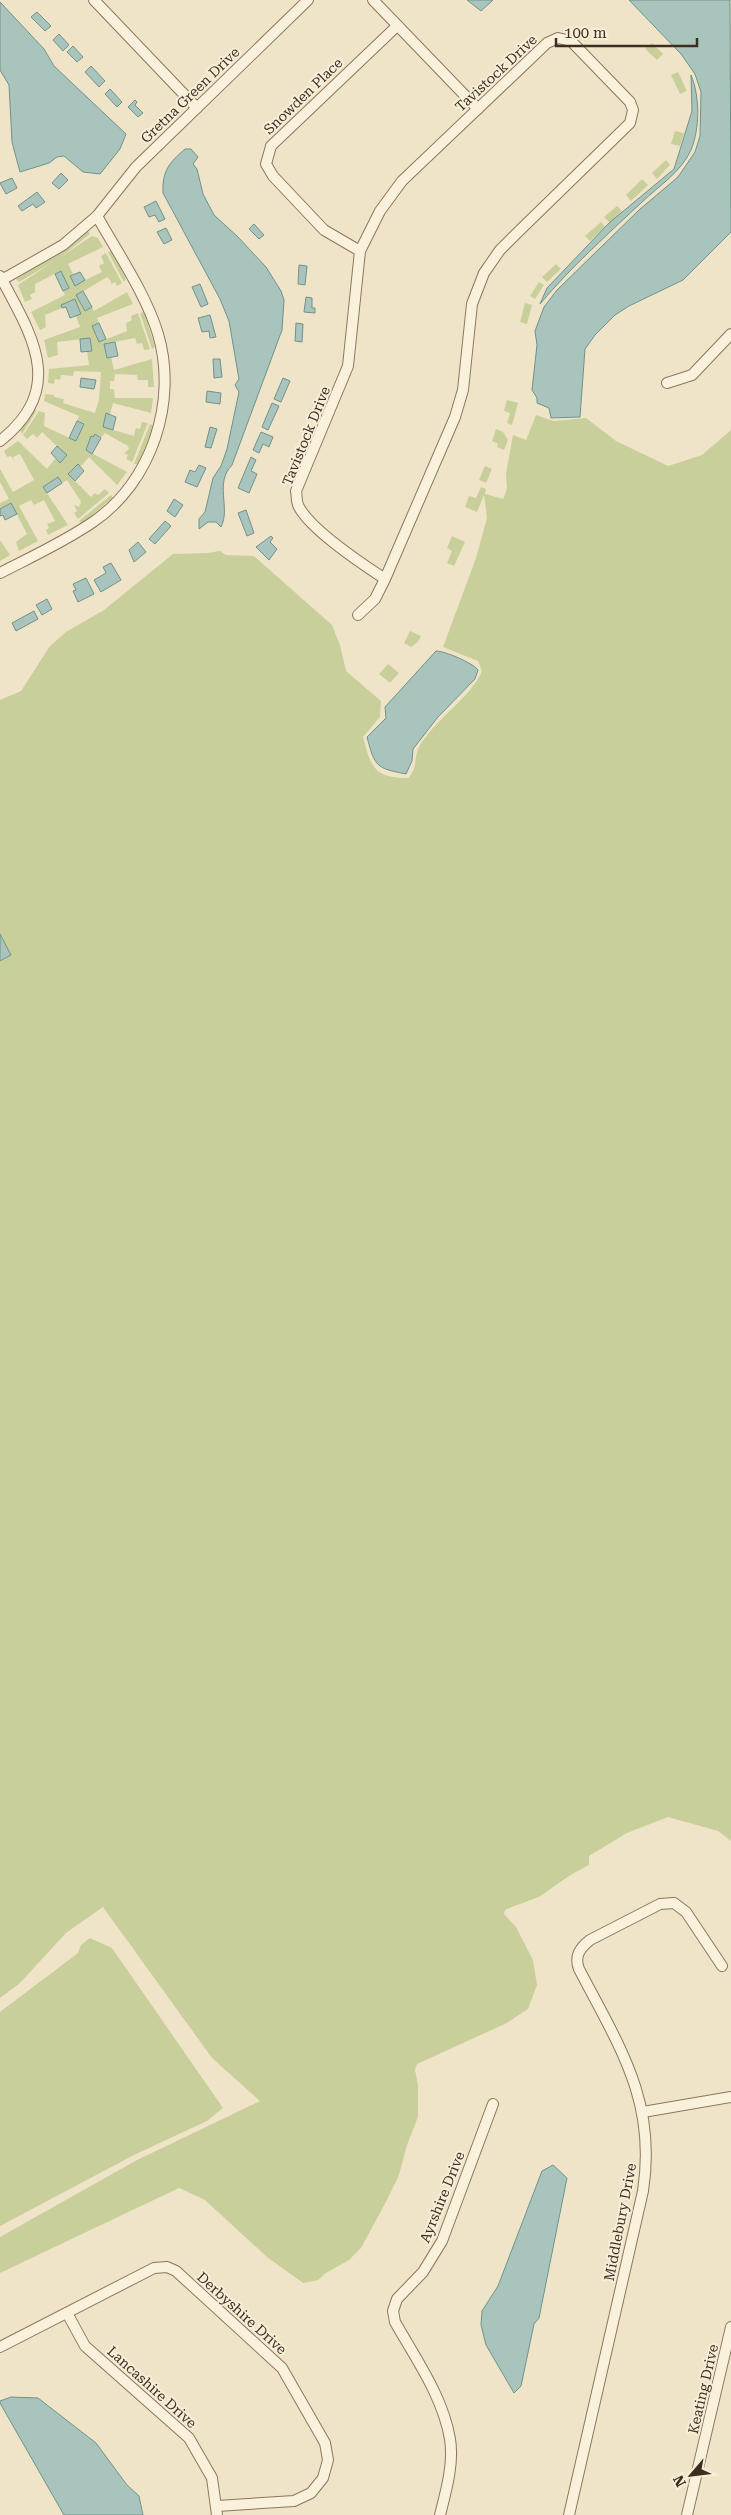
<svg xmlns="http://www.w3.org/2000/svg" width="731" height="2515" viewBox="0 0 731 2515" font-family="'Roboto Serif',serif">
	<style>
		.green { fill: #c9cf9b }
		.water { fill: #a9c4bc; stroke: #6f938a }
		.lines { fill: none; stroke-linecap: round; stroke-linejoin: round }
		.minor-casing { stroke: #8d765c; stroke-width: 12 }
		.minor { stroke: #faf1dc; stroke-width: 10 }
		.labels { text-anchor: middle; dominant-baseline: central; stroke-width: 4; stroke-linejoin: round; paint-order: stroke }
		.street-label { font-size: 14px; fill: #3d2e20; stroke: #f7eed8 }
	</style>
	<rect width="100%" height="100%" fill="#f0e4c8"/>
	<!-- green -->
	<g class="green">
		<path d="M652 43 663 54 657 60 645 49Z"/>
		<path d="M678 72 687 91 680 94 671 75Z"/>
		<path d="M675 131 684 133 680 146 671 144Z"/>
		<path d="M666 160 670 165 657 179 652 173Z"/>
		<path d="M642 179 648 185 631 201 626 195Z"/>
		<path d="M617 206 622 211 610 223 604 217Z"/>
		<path d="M601 222 605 227 590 241 585 236Z"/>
		<path d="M88 231 90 234 58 259 19 282 16 279 59 253Z"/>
		<path d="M92 236 98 238 103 247 68 264 73 274 70 276 75 285 102 272 99 266 104 263 101 256 106 253 122 283 117 286 115 282 111 284V281L107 277 77 295 85 311 92 307 94 311 127 292 133 304 97 318 99 323 92 326 99 342 127 331 126 323 132 320 131 316 138 313 150 349 144 350 142 343 137 344 135 338 104 344 107 358 111 357 114 370 152 359 154 387H148V380H138L137 375 115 374 114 381H110V389H114L115 398H153L151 413 113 403 110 414 106 413 103 427 134 436 136 428 140 429 142 422 148 423 132 462 126 459 128 455 124 453 129 449 128 446 105 433 101 438 95 434 86 450 127 472 117 485 89 457 81 466 78 464 68 474 91 497 95 493 98 495 105 489 109 493 78 519 74 513 77 511 74 505 79 507 81 502 67 480 62 483 58 477 43 487 68 525 48 535 46 530 49 528 47 524 55 521 44 500 34 505 31 500 19 506 38 541 19 551 16 542 27 534 11 503 0 509V503L9 499 0 482V469L13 492 34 480 20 454 13 457 14 461 11 456 7 457 4 451 18 441 47 469 55 459 60 463 66 455 42 432 37 438 33 434 27 439 23 435 39 411 45 413 44 426 76 441 84 424 77 421 79 416 44 401 45 394 54 395V397L64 399 63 403 95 413 99 399 101 372 74 371 73 376 61 375 60 380 55 379 54 384 48 383 49 369 89 365 87 351H92L90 338 57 342 58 355 48 358 44 340 80 327 76 316 81 314 75 299 61 305 62 308 45 315 46 327 40 330 31 312 65 295 63 291 69 288 60 271 35 284V292L30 295 32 299 25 302 18 285Z"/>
		<path d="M112 251 126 279 124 282 108 252Z"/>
		<path d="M556 264 561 269 547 282 542 277Z"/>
		<path d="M539 282 544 285 535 299 530 296Z"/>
		<path d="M525 303 532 305 527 324 520 322Z"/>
		<path d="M144 312 155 347 152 349 140 313Z"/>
		<path d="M507 400 518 403 512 425 507 423 510 413 504 411Z"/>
		<path d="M34 410H37L22 434 20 430Z"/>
		<path d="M536 415 554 421 586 418 616 441 668 466 702 455 731 430V1841L718 1831 668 1817 627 1833 589 1856V1865C569 1875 560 1882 542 1895 538 1898 513 1906 505 1910L504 1914 516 1927 533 1960 537 1985 528 2009 507 2023 417 2064 415 2070 418 2085V2117L407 2145 399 2175 387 2200 361 2248 349 2260 326 2273 318 2280 303 2283 267 2257 205 2200 179 2188 0 2273V2237L137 2160 260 2101 212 2058 103 1907 66 1933 20 1983 0 1998V961L11 955 0 934V700L21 691 50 646 66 632 104 610 173 554 207 553 220 551 226 555 254 556 332 625 340 645 346 671 381 701 380 717 363 737C371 766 373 778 408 778 417 770 414 759 418 749 432 721 471 698 482 671L478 661 443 647 476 558 487 518 484 495 477 512 465 507 469 496 476 498 481 487 486 489 485 494 503 499 507 489 506 473 513 435 526 440Z"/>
		<path d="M150 424 154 426 138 464H134Z"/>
		<path d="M496 429 503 432 508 440 504 450 497 447 498 444 492 441Z"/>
		<path d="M485 466 492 469 486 483 479 480Z"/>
		<path d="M111 495 113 498 82 523 79 521Z"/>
		<path d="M452 536 465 542 454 566 447 563 452 551 447 548Z"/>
		<path d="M0 540 10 555 0 561Z"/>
		<path d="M410 631 421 636 418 642 411 647 404 643Z"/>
		<path d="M388 664 399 673 390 683 379 674Z"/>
		<path d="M90 1938 112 1948 223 2108 207 2121 134 2155 0 2226V2012L78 1953 81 1945Z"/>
	</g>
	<!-- water -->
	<g class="water">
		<path d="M467 0H493L481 11Z"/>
		<path d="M629 0H730L731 232 683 280 629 306 615 315 595 335 585 349 580 417 551 418 549 408 537 403V398L532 390 537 345 535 331 544 307 557 290 639 210 678 177 695 152 700 136 701 92 695 74 681 54Z"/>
		<path d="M0 2 44 49 54 66 126 134 120 149 100 174 83 172 64 156 57 157 49 163 20 172 12 142 9 85 0 70Z"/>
		<path d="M37 12 51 26 45 31 31 17Z"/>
		<path d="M59 34 69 45 63 51 53 40Z"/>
		<path d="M73 46 83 57 77 62 67 52Z"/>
		<path d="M91 66 105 81 99 87 85 72Z"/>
		<path d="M691 75C700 97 700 128 691 150 681 172 659 186 642 202 607 235 571 267 540 304L547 288 609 223 674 169 692 111Z"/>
		<path d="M110 89 122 102 117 107 105 94Z"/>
		<path d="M135 100 137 102 135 105 143 113 138 117 128 107Z"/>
		<path d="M185 149H191L198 157 193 164 197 169 203 194 214 215 237 236 266 267 281 291 284 300 282 330 232 465C214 483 231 508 221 527L216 522H208L199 529V519L205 512 213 478 221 466 227 449 239 392 235 385 239 379 229 321 220 299 163 193C162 171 169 163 185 149Z"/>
		<path d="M61 173 68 180 59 189 52 183Z"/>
		<path d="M12 178 17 188 6 194 0 183Z"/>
		<path d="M37 192 45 202 36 208 33 204 22 211 18 206Z"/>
		<path d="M156 201 165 219 159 222 155 215 149 217 144 207Z"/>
		<path d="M254 224 264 235 259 239 249 229Z"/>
		<path d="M166 228 172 240 164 244 157 232Z"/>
		<path d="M299 265 307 266 305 285 298 284Z"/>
		<path d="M61 271 69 288 63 291 55 274Z"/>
		<path d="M80 272 85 280 75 286 70 276Z"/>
		<path d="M200 284 208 304 201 307 192 287Z"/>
		<path d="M83 291 92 307 85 311 76 295Z"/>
		<path d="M306 297 312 298V308H315V313L304 312Z"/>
		<path d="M75 299 81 314 70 318 66 307 62 308 61 305Z"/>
		<path d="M210 315 216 337 210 338 209 331 202 332 198 318Z"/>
		<path d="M99 323 106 339 99 342 92 326Z"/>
		<path d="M296 323 303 324 302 342 295 341Z"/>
		<path d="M90 338 92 351 81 352 80 339Z"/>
		<path d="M115 342 118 356 107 358 104 344Z"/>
		<path d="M213 359H220L222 377 214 378Z"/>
		<path d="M81 378 96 380 94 389 80 387Z"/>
		<path d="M283 378 290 381 281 402 274 399Z"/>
		<path d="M207 391 221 393 220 404 206 402Z"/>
		<path d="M272 403 279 406 268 430 262 427Z"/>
		<path d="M106 413 116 417 113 430 103 427Z"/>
		<path d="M77 421 84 424 76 441 69 438Z"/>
		<path d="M210 427 217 429 211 448 205 447Z"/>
		<path d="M261 432 273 437 269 447 263 444 259 453 253 450Z"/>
		<path d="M95 434 101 438 92 454 86 450 91 436 93 437Z"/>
		<path d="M57 446 67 455 60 463 51 453Z"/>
		<path d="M251 457 256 460 251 471 257 474 249 493 238 488Z"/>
		<path d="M78 464 84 471 75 481 68 474Z"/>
		<path d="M199 465 206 468 197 487 185 482 190 470 195 472Z"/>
		<path d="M58 477 62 483 47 493 43 487Z"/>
		<path d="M174 499 183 505 175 517 167 511Z"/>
		<path d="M11 503 17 514 5 520 3 515 0 516V509Z"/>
		<path d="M246 510 254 533 247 536 238 513Z"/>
		<path d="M165 521 171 526 155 544 149 539Z"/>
		<path d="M271 536 273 538 270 542 277 549 269 560 256 547Z"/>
		<path d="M138 542 146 552 134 562 129 550Z"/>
		<path d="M111 563 121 580 101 592 94 580 106 573 103 567Z"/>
		<path d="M86 578 94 594 78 602 73 591 76 590 73 584Z"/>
		<path d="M47 599 52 609 42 615 36 605Z"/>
		<path d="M34 611 38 619 16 631 12 623Z"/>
		<path d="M436 651C445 651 473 663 478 670L475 679 438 717 413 749 412 761 406 774C376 768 375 767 367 737L386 718 385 707Z"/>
		<path d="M0 934 11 955 0 961Z"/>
		<path d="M553 2165 567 2178 539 2318 534 2324 521 2386 514 2393 486 2345 481 2325 482 2311 498 2286 542 2171Z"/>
		<path d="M11 2397 38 2398 96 2443 127 2485 139 2496 143 2515H64L0 2403V2401Z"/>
	</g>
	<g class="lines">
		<defs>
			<g id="minor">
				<path d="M94 0 197 108"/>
				<path d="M373 0 478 109"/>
				<path d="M360 251 324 230 273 176 266 164 271 146 397 26"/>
				<path d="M0 276C32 336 67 388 0 441"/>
				<path d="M0 281 63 245 97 216 136 167 308 0"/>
				<path d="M667 383 692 375 731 334"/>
				<path d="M0 573C31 557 64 542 93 522 152 482 178 401 158 334 146 294 117 252 97 216"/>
				<path d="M358 615 375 599 385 579 455 417 463 390 472 304 484 273 500 250 517 233 630 123 633 110 630 102 571 41 558 38 547 43 402 181 380 211 360 251 348 366 296 491C297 496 296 502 299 507 311 530 362 564 385 579"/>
				<path d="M643 2112 731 2097"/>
				<path d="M67 2313 85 2346 189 2438 212 2478 217 2515"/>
				<path d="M0 2347 154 2268 167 2267 176 2271 282 2368 325 2443 328 2460 323 2478 311 2493 294 2501 217 2506"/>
				<path d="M440 2515C446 2491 454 2464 450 2439 443 2397 416 2359 395 2322L393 2311 397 2299 423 2272 442 2241 493 2104"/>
				<path d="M569 2515 643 2191C657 2101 619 2046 579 1969 574 1956 580 1948 590 1940L660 1904 674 1903 686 1912 722 1966"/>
				<path d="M687 2515 731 2327"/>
			</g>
		</defs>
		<!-- minor casing -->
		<use href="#minor" class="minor-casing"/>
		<!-- minor -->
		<use href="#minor" class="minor"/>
	</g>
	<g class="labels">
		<!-- street labels -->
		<g class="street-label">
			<text transform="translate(496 73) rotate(-43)">Tavistock Drive</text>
			<text transform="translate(190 95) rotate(-44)">Gretna Green Drive</text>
			<text transform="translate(303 96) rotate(-44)">Snowden Place</text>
			<text transform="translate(306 436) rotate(-68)">Tavistock Drive</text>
			<text transform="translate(442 2197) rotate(-68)">Ayrshire Drive</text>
			<text transform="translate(620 2222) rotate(-79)">Middlebury Drive</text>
			<text transform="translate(242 2313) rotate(42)">Derbyshire Drive</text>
			<text transform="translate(152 2387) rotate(42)">Lancashire Drive</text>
			<text transform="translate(703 2389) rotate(-77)">Keating Drive</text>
		</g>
	</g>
	<!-- north arrow -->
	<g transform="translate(691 2475) rotate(242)" stroke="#f7eed8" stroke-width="4" paint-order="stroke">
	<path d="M0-4L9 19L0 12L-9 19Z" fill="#3d2e20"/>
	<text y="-8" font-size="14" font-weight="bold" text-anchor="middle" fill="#3d2e20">N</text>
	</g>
	<!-- scale -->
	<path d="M556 38v8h141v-8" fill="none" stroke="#3d2e20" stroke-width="2.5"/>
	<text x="564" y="38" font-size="15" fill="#3d2e20" stroke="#f7eed8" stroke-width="4" paint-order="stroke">100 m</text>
</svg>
